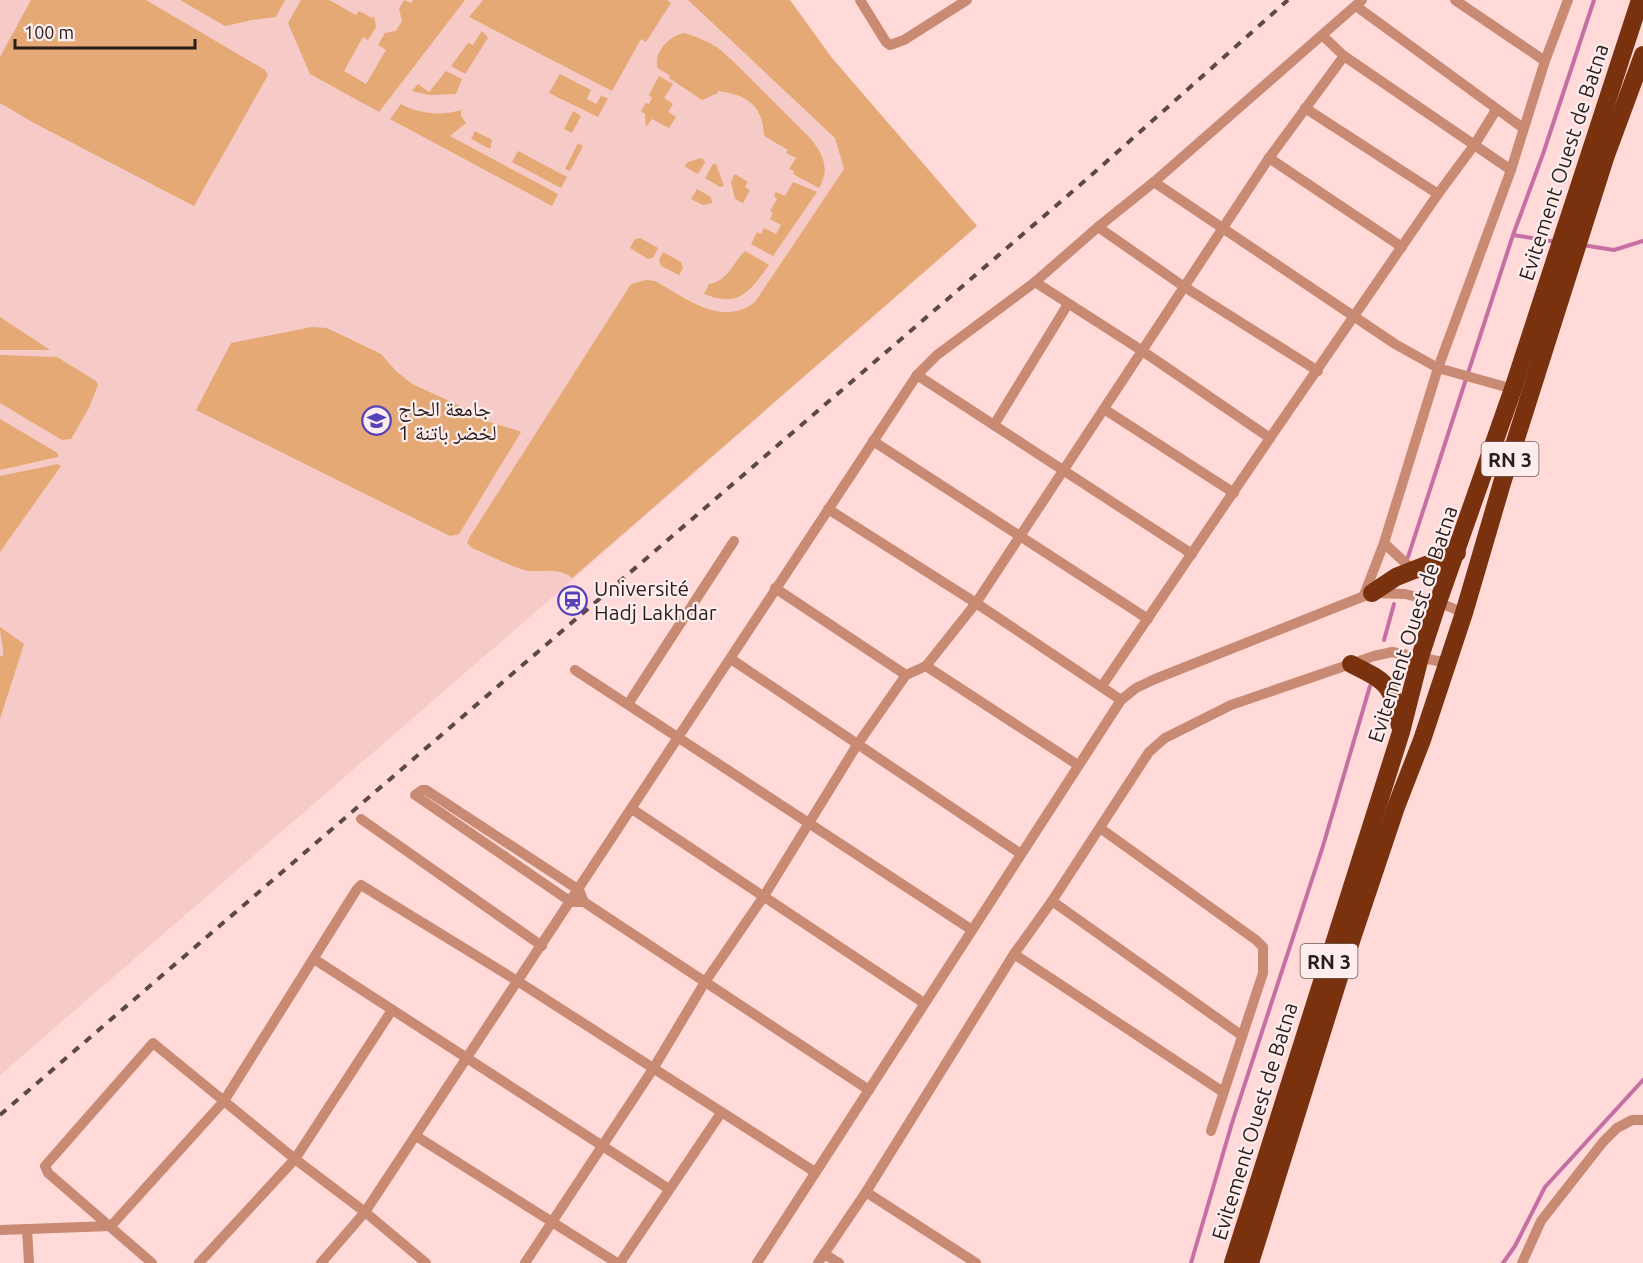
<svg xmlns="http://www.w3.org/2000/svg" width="1643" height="1263" viewBox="0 0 1643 1263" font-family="Ubuntu,'Noto Naskh Arabic',sans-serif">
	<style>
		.built { fill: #f6cac7 }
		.green { fill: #e4a975 }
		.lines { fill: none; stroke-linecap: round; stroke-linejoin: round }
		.stream { stroke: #c56fa4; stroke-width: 4 }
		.street { stroke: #c88a72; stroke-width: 10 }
		.highway { stroke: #7a310e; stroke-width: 18 }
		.rail { stroke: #5b4847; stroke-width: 4; stroke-dasharray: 8 8; stroke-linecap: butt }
		.labels { text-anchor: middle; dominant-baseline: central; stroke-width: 4.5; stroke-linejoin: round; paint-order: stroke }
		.shield { fill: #fdedec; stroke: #695b5a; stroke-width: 1.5 }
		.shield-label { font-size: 20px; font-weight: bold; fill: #2a1d1c }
		.street-label { font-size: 21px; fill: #2a1d1c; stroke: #fdedec }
		.poi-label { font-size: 21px; fill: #2a1d1c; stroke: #fdedec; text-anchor: start }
	</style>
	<rect width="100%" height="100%" fill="#ffdad8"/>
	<!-- built -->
	<path class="built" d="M0 0H790L832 58 977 226 532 615 0 1075Z"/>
	<!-- green -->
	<g class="green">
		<path d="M31 0H146L265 70 268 75 194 206 32 122 0 103V57Z"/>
		<path d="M180 0H285L276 17 252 20 225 26Z"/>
		<path d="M301 0H329L356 15 359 11 372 18 374 16 376 27 368 40 363 37 344 71 366 84 386 50 378 45 385 33 396 31 402 21 399 9 404 0 411 3 413 0H465L379 112 310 74 288 23Z"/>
		<path d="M483 0H667L671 3 646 42 641 39 612 91 469 17Z"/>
		<path d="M688 0H790L832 58 977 226 572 578C557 565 537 575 521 569 504 564 488 554 472 548L467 543 469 538 631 284 646 280 655 281C686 298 722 328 755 302L844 169 835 138Z"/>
		<path d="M482 31 488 38 465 74 451 66 468 43 473 45Z"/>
		<path d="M685 33C696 37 708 41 718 48 724 52 727 57 733 61L809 137C822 152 831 168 819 188L793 174 794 171 789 169 796 158 786 153 788 150 764 136C763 105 747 95 718 91V93L702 100 669 78 670 76 658 68C652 53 671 34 685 33Z"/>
		<path d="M446 71 462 79 456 94 429 95 412 91 418 84 429 92Z"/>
		<path d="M560 74 591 90 587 99 596 104 601 96 608 98 598 117 549 93Z"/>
		<path d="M659 76 673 84 664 98 673 104 668 112 676 117 669 128 652 119 646 127 645 114 641 111 646 103 649 104 652 98 649 95Z"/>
		<path d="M401 104C418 114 442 116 461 110V116L466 123 450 136 558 194 552 206 390 119Z"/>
		<path d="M573 111 581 116 572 133 564 129Z"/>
		<path d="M475 131 492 140 490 149 471 139Z"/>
		<path d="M578 143 583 146 570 171 565 169Z"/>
		<path d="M518 151 567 177 561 188 512 162Z"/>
		<path d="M702 158 705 162 698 174 687 168 685 165 688 162Z"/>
		<path d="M713 164H716L724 186 720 187 705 178Z"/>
		<path d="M735 174 748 182 745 187 750 190 743 203 735 199 731 182Z"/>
		<path d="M793 182 817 192 773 256 751 244 757 232 761 234 764 228 776 234 781 225 770 219 773 213 770 211 777 199 774 196 776 192 785 196Z"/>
		<path d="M697 189 711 197 712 203 703 205 691 199Z"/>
		<path d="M640 238 658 248 653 258 648 259 630 248 635 239Z"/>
		<path d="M745 251 769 265C749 292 740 308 704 294L709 284C728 281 732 264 745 251Z"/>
		<path d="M663 252 681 262 683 268 679 275 661 266 659 260Z"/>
		<path d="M0 317 50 350H0Z"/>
		<path d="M312 327 327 328 381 354 396 371 412 384 467 409C480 423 504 425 521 432L459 534 450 536 196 410 231 343Z"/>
		<path d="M0 355 57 357 96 381 98 385 89 408 71 439 62 440 0 403Z"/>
		<path d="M0 419 56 452 58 454V457L0 470Z"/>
		<path d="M58 464 61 466 0 552V476Z"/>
		<path d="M0 627 24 644 0 719V656H3C4 645 0 637 0 627Z"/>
	</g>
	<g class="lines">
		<!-- stream -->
		<g class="stream">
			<path d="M1513 235 1557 242"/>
			<path d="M1582 245 1614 250 1643 241"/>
			<path d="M1408 557 1513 235 1543 154 1594 0"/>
			<path d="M1384 640 1394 604"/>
			<path d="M1191 1263 1232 1123 1323 846 1370 686"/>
			<path d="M1503 1263 1515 1246 1545 1187 1643 1080"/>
		</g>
		<!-- street -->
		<g class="street">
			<path d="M860 0 886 42 890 45 904 40 967 0"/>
			<path d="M1455 0 1545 61"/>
			<path d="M1356 6 1523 128"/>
			<path d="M1323 36 1344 56 1511 170"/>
			<path d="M1305 108 1438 194"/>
			<path d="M1269 158 1402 247"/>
			<path d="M1154 182 1395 344 1438 368 1513 389"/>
			<path d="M1098 227 1183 286 1318 371"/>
			<path d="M1035 282 1141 350 1270 438"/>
			<path d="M917 375 1192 554"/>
			<path d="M1104 409 1234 493"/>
			<path d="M994 425 1068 304"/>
			<path d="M873 441 1148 619"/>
			<path d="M828 509 976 603 1121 700"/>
			<path d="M1384 543 1413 570"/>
			<path d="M775 588 906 675"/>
			<path d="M1364 595 1384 543 1438 368 1511 170 1545 61 1568 0"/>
			<path d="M731 659 1021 854"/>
			<path d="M926 666 1078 765"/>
			<path d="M575 670 972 930"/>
			<path d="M1102 686 1270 438 1438 194 1475 144 1496 110"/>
			<path d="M628 704 734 541"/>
			<path d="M632 809 924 1003"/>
			<path d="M361 819 542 946"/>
			<path d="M1100 828 1256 940 1263 947V973L1211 1131"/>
			<path d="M1052 901 1241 1035"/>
			<path d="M584 902 579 890 426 790H422L415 795 571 902H584L869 1090"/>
			<path d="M1014 954 1223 1092"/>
			<path d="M314 959 669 1189"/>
			<path d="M416 1136 617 1263"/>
			<path d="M866 1192 976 1263"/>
			<path d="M27 1229 29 1263"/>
			<path d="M0 1230 111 1226 224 1101 357 889 361 885 519 982 815 1172"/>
			<path d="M824 1254 839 1263"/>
			<path d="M152 1263 48 1173 45 1166 153 1043 295 1159 365 1212 426 1263"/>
			<path d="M199 1263 295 1159 392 1010"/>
			<path d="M321 1263 365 1212 917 375 937 355 1035 282 1098 227 1154 182 1362 0"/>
			<path d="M525 1263 653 1069 705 982 764 896 857 745 906 675 926 666 976 603 1269 158 1344 56"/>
			<path d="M620 1263 721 1113"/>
			<path d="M757 1263 1121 700 1136 688 1155 679 1372 593 1405 594 1438 602 1464 613"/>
			<path d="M818 1263 866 1192 1014 954 1052 901 1149 752 1165 738 1231 705 1374 656 1392 652 1448 663"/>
			<path d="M1522 1263 1541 1221 1603 1142 1617 1128 1632 1120H1643"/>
		</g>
		<!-- highway -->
		<g class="highway">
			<path d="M1372 593 1396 577 1457 553"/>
			<path d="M1351 664C1389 683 1391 684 1400 726"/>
			<path d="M1233 1263 1401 732 1420 657 1438 602 1513 389 1640 0"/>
			<path d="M1250 1263 1341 971 1396 807 1422 740 1464 613 1502 483 1605 158 1643 55"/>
		</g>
		<!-- rail -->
		<path class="rail" d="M0 1115 1087 179 1288 0"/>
	</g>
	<!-- icons -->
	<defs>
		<symbol id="university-ring" viewBox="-11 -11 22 22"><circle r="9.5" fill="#fdedec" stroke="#5542ba" stroke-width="1.5"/><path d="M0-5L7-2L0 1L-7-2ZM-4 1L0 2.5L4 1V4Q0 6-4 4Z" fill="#5542ba"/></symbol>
		<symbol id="station-ring" viewBox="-11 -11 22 22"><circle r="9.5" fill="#fdedec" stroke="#5542ba" stroke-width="1.5"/><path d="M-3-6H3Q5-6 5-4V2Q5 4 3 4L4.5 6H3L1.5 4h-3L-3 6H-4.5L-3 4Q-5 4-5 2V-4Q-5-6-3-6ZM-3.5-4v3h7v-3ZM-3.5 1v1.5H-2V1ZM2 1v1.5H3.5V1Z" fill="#5542ba"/></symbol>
	</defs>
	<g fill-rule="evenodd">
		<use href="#university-ring" x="360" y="404" width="33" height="33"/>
		<use href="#station-ring" x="556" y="584" width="33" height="33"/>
	</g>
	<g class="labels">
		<!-- shield labels -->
		<g class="shield">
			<rect x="1481.5" y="442" width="57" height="34" rx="4.5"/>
			<rect x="1300.5" y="944" width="57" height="34" rx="4.5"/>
		</g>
		<g class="shield-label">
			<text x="1510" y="459">RN 3</text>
			<text x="1329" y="961">RN 3</text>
		</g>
		<!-- street labels -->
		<g class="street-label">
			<text transform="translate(1563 162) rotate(-72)">Evitement Ouest de Batna</text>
			<text transform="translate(1412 624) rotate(-72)">Evitement Ouest de Batna</text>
			<text transform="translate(1254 1121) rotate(-73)">Evitement Ouest de Batna</text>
		</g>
		<!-- poi labels -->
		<g class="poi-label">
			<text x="398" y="408">جامعة الحاج<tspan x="398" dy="24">لخضر باتنة 1</tspan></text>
			<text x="594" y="588">Université<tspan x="594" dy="24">Hadj Lakhdar</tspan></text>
		</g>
	</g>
	<!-- scale -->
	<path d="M15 39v9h180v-9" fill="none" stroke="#2a1d1c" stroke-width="3"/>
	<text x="24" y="39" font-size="18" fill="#2a1d1c" stroke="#fdedec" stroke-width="4.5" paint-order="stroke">100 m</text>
</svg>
